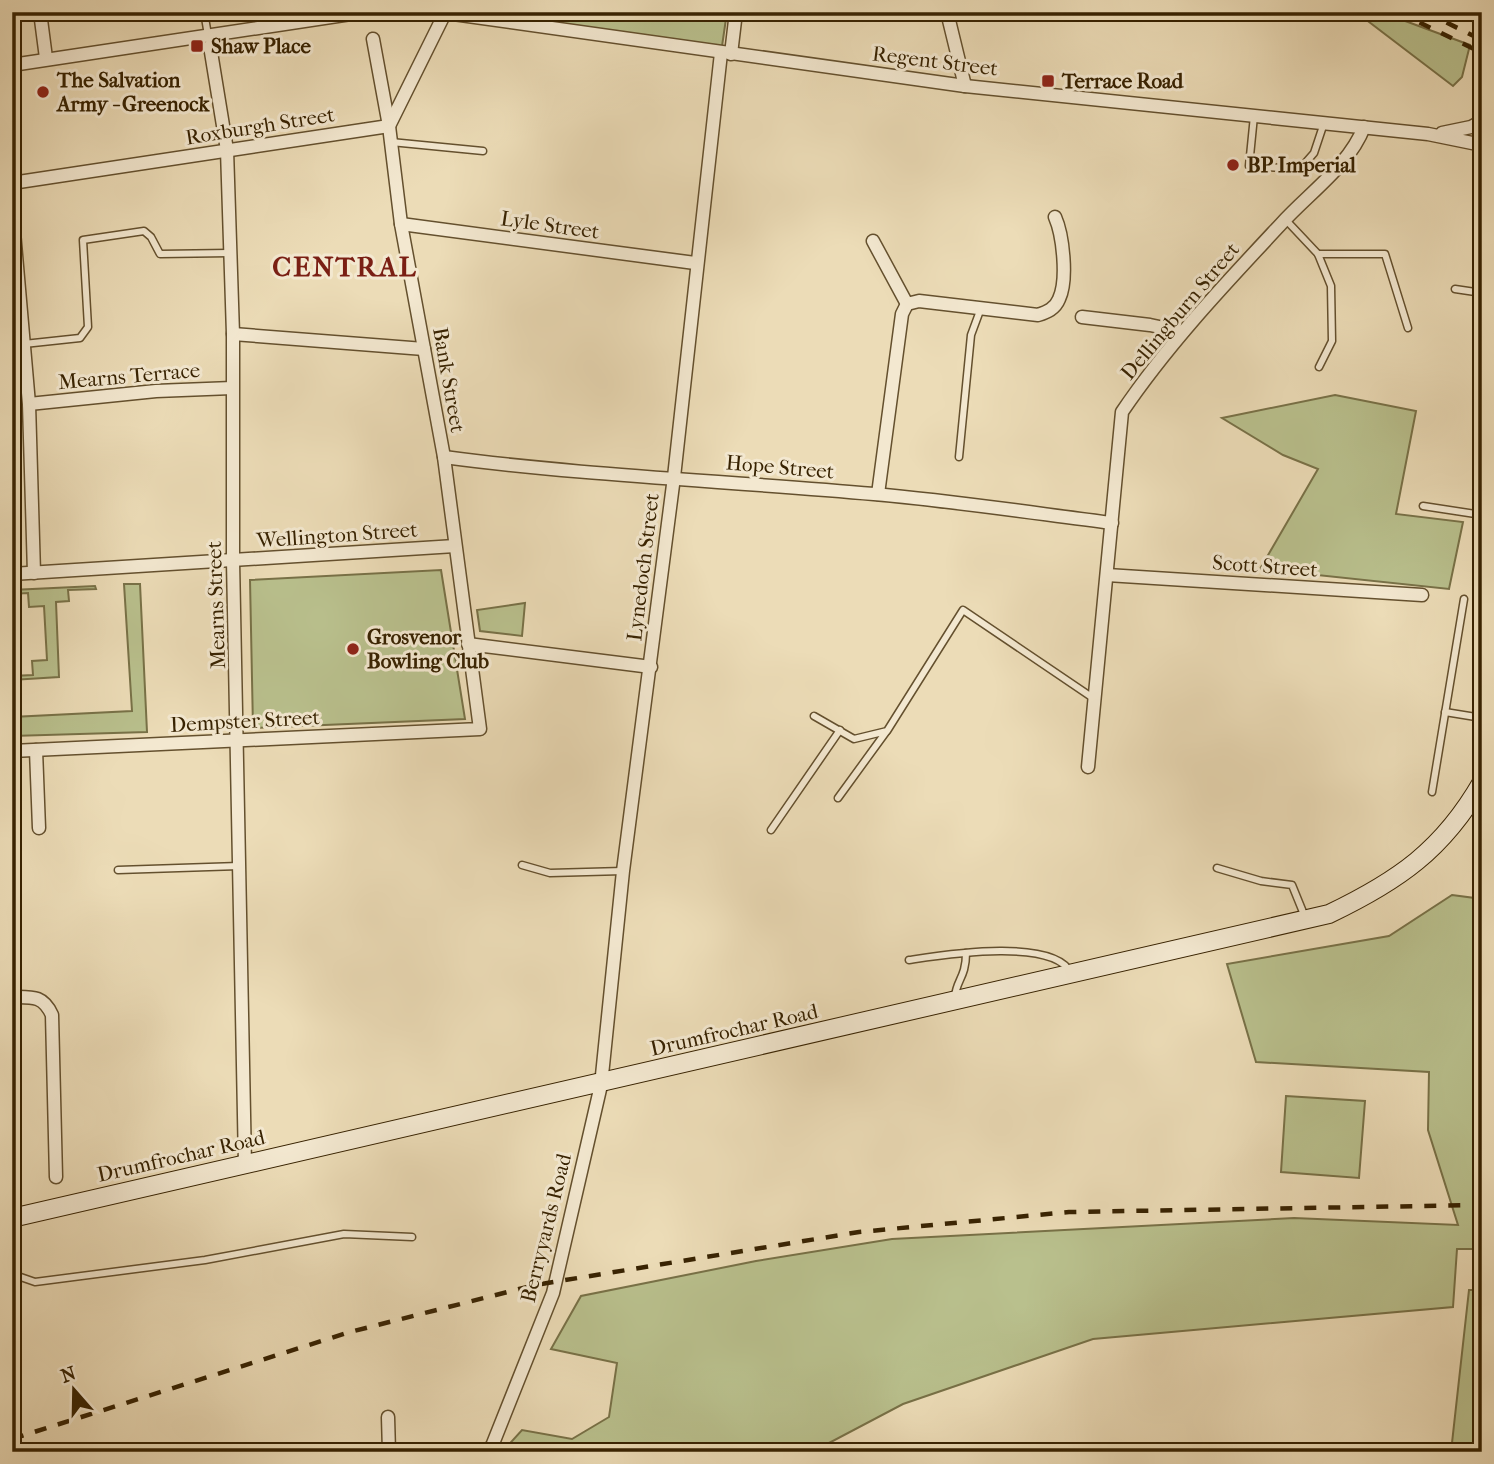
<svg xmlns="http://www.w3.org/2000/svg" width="1494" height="1464" viewBox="0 0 1494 1464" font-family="'IM FELL French Canon',serif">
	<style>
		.green { fill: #b9c08d; stroke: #787147; stroke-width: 2 }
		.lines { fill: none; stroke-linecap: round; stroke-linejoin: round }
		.service-casing { stroke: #64502e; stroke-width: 9 }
		.minor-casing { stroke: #64502e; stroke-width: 15 }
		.secondary-casing { stroke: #372201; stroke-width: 20 }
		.service { stroke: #f3e8d0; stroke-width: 6 }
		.minor { stroke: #f3e8d0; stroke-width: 12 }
		.secondary { stroke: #f3e8d0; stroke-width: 18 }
		.rail { stroke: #372201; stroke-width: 4.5; stroke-dasharray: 12 12; stroke-linecap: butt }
		.poi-dot { fill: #8f2418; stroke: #f3e8d0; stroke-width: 2.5 }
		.labels { text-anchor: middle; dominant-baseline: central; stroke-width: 6; stroke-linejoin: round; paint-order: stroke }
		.poi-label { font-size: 21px; font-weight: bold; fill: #372201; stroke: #f3e8d0; text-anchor: start }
		.street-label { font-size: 21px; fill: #372201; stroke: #f3e8d0 }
		.district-label { font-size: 28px; font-weight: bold; letter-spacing: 2px; fill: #7a1f14; stroke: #f3e8d0 }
	</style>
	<rect width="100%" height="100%" fill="#ecdcb7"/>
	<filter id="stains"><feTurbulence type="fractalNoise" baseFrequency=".00286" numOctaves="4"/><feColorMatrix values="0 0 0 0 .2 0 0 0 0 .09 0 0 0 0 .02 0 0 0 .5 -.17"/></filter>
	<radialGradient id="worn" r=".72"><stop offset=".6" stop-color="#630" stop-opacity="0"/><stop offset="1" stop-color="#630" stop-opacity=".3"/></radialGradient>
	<!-- green -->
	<g class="green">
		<path d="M445 12H727L721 53Z"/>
		<path d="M1356 12H1381L1470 45 1462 77 1453 86Z"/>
		<path d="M1335 395 1416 411 1396 514 1463 522 1449 589 1260 569 1318 469 1283 455 1222 418Z"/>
		<path d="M441 570 465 719 253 728 250 580Z"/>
		<path d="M124 584H140L147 732 12 736V717L132 711Z"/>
		<path d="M95 586 96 589 68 590 69 601 56 602 59 677 12 680V676L33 675 32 661 47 660 44 606 29 607 28 593 12 594V590Z"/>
		<path d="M525 603 522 636 480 631 477 610Z"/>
		<path d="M1452 895 1482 899V1249H1457L1453 1307 1093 1339 903 1404 812 1452H502L522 1430 572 1439 609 1417 617 1363 551 1349 581 1296 756 1261 892 1239 1294 1218 1458 1225 1428 1130 1429 1072 1256 1062 1227 964 1389 936Z"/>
		<path d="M1286 1096 1365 1101 1359 1178 1281 1172Z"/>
		<path d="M1469 1290H1482V1452H1451Z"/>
	</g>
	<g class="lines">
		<defs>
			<g id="service">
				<path d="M204 12 208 35"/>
				<path d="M1254 116 1249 166 1300 169 1314 153 1324 123"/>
				<path d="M391 142 483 151"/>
				<path d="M1285 219 1318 254 1331 286 1332 341 1319 367"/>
				<path d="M1318 254H1385L1408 328"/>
				<path d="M1455 289 1482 293"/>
				<path d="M24 344 80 338 88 327 83 240 144 231 151 237 160 254 230 253"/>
				<path d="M959 457 971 335 981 308"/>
				<path d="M1423 506 1482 515"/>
				<path d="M1445 712 1482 718"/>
				<path d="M814 716 854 739 887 731 963 610 1093 698"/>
				<path d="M1432 792 1464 599"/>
				<path d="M838 798 886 732"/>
				<path d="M771 830 840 730"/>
				<path d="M522 865 550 873 623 871"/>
				<path d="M1217 868 1261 881 1292 885 1305 917"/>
				<path d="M118 870 239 866"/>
				<path d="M909 960C943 955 1053 937 1071 973"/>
				<path d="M955 997C956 980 966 978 966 953"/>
				<path d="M12 1274 35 1282 205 1260 344 1234 412 1237"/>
			</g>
			<g id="minor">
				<path d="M40 12 46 58"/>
				<path d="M439 12 965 86 1428 134 1482 145"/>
				<path d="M947 12 965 86"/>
				<path d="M210 46 227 150 233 334V561L245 1165"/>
				<path d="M731 54 736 12"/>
				<path d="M12 65 364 12"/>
				<path d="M1442 133 1471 127 1482 121"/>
				<path d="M12 183 389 126 445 13"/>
				<path d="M12 209 29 404 34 573"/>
				<path d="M401 224 695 263"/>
				<path d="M873 241 907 304 919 301 1038 315C1047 312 1055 309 1059 299 1068 280 1063 235 1055 217"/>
				<path d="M1082 317 1150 325 1183 332"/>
				<path d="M233 334 424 349"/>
				<path d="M29 404 156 391 232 388"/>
				<path d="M444 457C586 476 730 481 874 494 953 501 1033 513 1112 523"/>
				<path d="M878 494 902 314 907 304"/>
				<path d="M12 574 455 546"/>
				<path d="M1107 575 1422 595"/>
				<path d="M468 644 651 667"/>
				<path d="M36 750 39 828"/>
				<path d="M12 751 480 729 444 457 401 224 389 126 373 39"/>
				<path d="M1088 767 1122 412C1168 344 1225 284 1281 224 1309 193 1349 166 1364 127"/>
				<path d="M12 997C32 997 43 995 52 1015L56 1177"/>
				<path d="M388 1417 389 1452"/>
				<path d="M485 1452 492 1446 553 1293 601 1085 623 871 674 477 721 53"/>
			</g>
			<path id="secondary" d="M12 1218 1329 914C1398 881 1443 850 1482 782"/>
		</defs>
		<!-- service casing -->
		<use href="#service" class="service-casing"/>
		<!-- minor casing -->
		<use href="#minor" class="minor-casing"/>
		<!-- secondary casing -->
		<use href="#secondary" class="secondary-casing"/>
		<!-- service -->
		<use href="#service" class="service"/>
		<!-- minor -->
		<use href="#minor" class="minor"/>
		<!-- secondary -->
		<use href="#secondary" class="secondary"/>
		<!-- rail -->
		<g class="rail">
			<path d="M1398 12 1482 53"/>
			<path d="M1425 12 1482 40"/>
			<path d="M12 1439 350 1332 535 1285 859 1232 1069 1212 1482 1205"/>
		</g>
	</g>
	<!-- markers -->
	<g class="poi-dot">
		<rect x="190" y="39" width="14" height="14" rx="3.5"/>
		<rect x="1041" y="74" width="14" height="14" rx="3.5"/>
		<circle cx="43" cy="92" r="7"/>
		<circle cx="1233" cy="165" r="7"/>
		<circle cx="353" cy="649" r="7"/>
	</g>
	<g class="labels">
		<!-- poi labels -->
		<g class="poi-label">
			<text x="211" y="46">Shaw Place</text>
			<text x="57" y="80">The Salvation<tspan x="57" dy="24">Army - Greenock</tspan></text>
			<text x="1062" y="81">Terrace Road</text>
			<text x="1247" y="165">BP Imperial</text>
			<text x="367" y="637">Grosvenor<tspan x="367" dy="24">Bowling Club</tspan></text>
		</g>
		<!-- street labels -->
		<g class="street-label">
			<text transform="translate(935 61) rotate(7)">Regent Street</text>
			<text transform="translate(260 126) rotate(-9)">Roxburgh Street</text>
			<text transform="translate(550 225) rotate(8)">Lyle Street</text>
			<text transform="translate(1180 311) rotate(-50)">Dellingburn Street</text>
			<text transform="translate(129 376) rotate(-5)">Mearns Terrace</text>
			<text transform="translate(449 380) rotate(80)">Bank Street</text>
			<text transform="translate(780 467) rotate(5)">Hope Street</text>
			<text transform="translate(337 535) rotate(-4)">Wellington Street</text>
			<text transform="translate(1265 566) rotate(4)">Scott Street</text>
			<text transform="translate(643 567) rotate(-83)">Lynedoch Street</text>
			<text transform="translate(216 605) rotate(-92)">Mearns Street</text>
			<text transform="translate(245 721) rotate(-3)">Dempster Street</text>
			<text transform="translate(734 1030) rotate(-13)">Drumfrochar Road</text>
			<text transform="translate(181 1156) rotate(-13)">Drumfrochar Road</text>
			<text transform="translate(546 1228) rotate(-76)">Berryyards Road</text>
		</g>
		<!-- district labels -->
		<g class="district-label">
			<text x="345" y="266">CENTRAL</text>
		</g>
	</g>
	<!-- margin -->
	<rect width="1494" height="1464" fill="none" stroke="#ecdcb7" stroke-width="42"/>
	<rect x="14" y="14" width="1466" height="1436" fill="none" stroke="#372201" stroke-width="3.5"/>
	<rect x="21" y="21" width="1452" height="1422" fill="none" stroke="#372201" stroke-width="2"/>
	<!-- north arrow -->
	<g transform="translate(74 1390) rotate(340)" stroke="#f3e8d0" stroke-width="5" paint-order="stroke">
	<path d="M0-5L12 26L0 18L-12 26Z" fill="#372201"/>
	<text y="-10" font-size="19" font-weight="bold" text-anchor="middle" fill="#372201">N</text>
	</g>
	<rect width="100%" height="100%" filter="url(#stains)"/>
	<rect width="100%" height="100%" fill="url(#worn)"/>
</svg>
